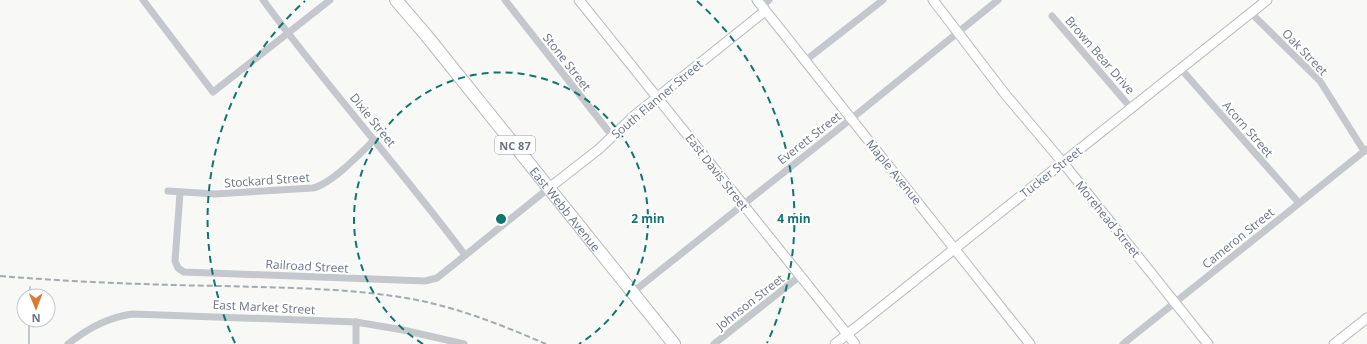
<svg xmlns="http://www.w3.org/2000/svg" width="1367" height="344" viewBox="0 0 1367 344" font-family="'Open Sans',sans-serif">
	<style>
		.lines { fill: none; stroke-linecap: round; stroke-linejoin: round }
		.stream { stroke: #c0c7cd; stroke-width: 2 }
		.secondary-casing { stroke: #b7babf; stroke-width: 11 }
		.highway-casing { stroke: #b7b9bd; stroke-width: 14 }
		.street { stroke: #c4c7cb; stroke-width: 7 }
		.secondary { stroke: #fff; stroke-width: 9 }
		.highway { stroke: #fff; stroke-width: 12 }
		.rail { stroke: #a5a9b0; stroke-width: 2; stroke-dasharray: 6 3; stroke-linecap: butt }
		.ring { fill: none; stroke: #0f766e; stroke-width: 2; stroke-dasharray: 7 5 }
		.labels { text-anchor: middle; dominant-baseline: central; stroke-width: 4; stroke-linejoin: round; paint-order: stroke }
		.shield { fill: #fff; stroke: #969daa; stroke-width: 1 }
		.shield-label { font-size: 11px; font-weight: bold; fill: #697385 }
		.street-label { font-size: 12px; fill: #697385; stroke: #fff }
		.centre { fill: #0f766e; stroke: #fff; stroke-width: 2 }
		.ring-label { font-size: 12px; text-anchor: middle; font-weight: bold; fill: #0f766e; stroke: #fff; stroke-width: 4; stroke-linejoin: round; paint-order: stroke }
	</style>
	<rect width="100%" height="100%" fill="#f8f8f6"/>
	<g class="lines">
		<!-- stream -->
		<g class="stream">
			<path d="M30 287V296"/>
			<path d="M29 320V344"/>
		</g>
		<defs>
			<g id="secondary">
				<path d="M579 0 855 344"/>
				<path d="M757 0 1030 344"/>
				<path d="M933 0 1005 94 1064 164 1208 344"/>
				<path d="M549 188 599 149 635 115 765 11"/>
				<path d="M835 344 1267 0"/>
				<path d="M1334 344 1367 318"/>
			</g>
			<g id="highway">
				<path id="s1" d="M396 0 426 35 674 344"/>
			</g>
		</defs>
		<!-- secondary casing -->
		<use href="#secondary" class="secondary-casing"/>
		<!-- highway casing -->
		<use href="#highway" class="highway-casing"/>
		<!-- street -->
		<g class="street">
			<path d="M143 0 213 92 330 0"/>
			<path d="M263 0C327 87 400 168 465 255"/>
			<path d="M505 0 613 137"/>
			<path d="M762 6 769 0"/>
			<path d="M1251 13 1320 81 1364 151"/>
			<path d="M1052 16 1131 108"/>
			<path d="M806 60 883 0"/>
			<path d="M1181 69 1299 203"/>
			<path d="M168 191 215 194 313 188C331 184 360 154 374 140"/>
			<path d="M180 193 175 261 178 268 184 272 425 281 437 278 549 188"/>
			<path d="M633 292 851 119 998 0"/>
			<path d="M356 322V344"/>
			<path d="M68 344C88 328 108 317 133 314L356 322 403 330 464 344"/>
			<path d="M714 344 800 276"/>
			<path d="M1123 344 1367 149"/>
		</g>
		<!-- secondary -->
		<use href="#secondary" class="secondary"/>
		<!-- highway -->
		<use href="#highway" class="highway"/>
		<!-- rail -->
		<path class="rail" d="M0 276C74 282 149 285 224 286 289 288 354 288 417 300 462 309 504 326 546 344"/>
	</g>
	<!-- distance rings -->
	<g class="ring">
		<path d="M423 344A147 147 0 1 1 579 344"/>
		<path d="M235 343A293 293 0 0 1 305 1M697 1A293 293 0 0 1 767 343"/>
	</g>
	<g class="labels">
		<!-- shield labels -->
		<rect class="shield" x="495" y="136" width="40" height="18" rx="3"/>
		<g class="shield-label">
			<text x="515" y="145">NC 87</text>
		</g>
		<!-- street labels -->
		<g class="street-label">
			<text transform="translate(1305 52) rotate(46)">Oak Street</text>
			<text transform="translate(1100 55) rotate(49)">Brown Bear Drive</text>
			<text transform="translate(567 62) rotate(52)">Stone Street</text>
			<text transform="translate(657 99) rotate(-40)">South Flanner Street</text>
			<text transform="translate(373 120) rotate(51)">Dixie Street</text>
			<text transform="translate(1248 129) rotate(49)">Acorn Street</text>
			<text transform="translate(809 138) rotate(-38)">Everett Street</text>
			<text transform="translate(717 172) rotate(52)">East Davis Street</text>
			<text transform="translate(894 172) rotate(51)">Maple Avenue</text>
			<text transform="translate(1051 172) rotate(-38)">Tucker Street</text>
			<text transform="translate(267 180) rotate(-4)">Stockard Street</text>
			<text stroke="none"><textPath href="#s1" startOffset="269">East Webb Avenue</textPath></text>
			<text transform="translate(1108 219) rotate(51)">Morehead Street</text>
			<text transform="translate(1238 238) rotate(-39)">Cameron Street</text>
			<text transform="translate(307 266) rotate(3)">Railroad Street</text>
			<text transform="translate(750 302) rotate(-38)">Johnson Street</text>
			<text transform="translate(264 307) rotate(3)">East Market Street</text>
		</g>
	</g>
	<circle cx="501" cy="219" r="6" class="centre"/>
	<g class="ring-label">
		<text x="648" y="223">2 min</text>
		<text x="794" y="223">4 min</text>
	</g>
	<!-- north arrow -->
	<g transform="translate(36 308) rotate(179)"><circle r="19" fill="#ffffff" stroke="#c3c7ce"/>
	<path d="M0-3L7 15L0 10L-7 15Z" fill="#d97a35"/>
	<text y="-6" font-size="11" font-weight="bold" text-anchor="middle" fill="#697385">N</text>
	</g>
</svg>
